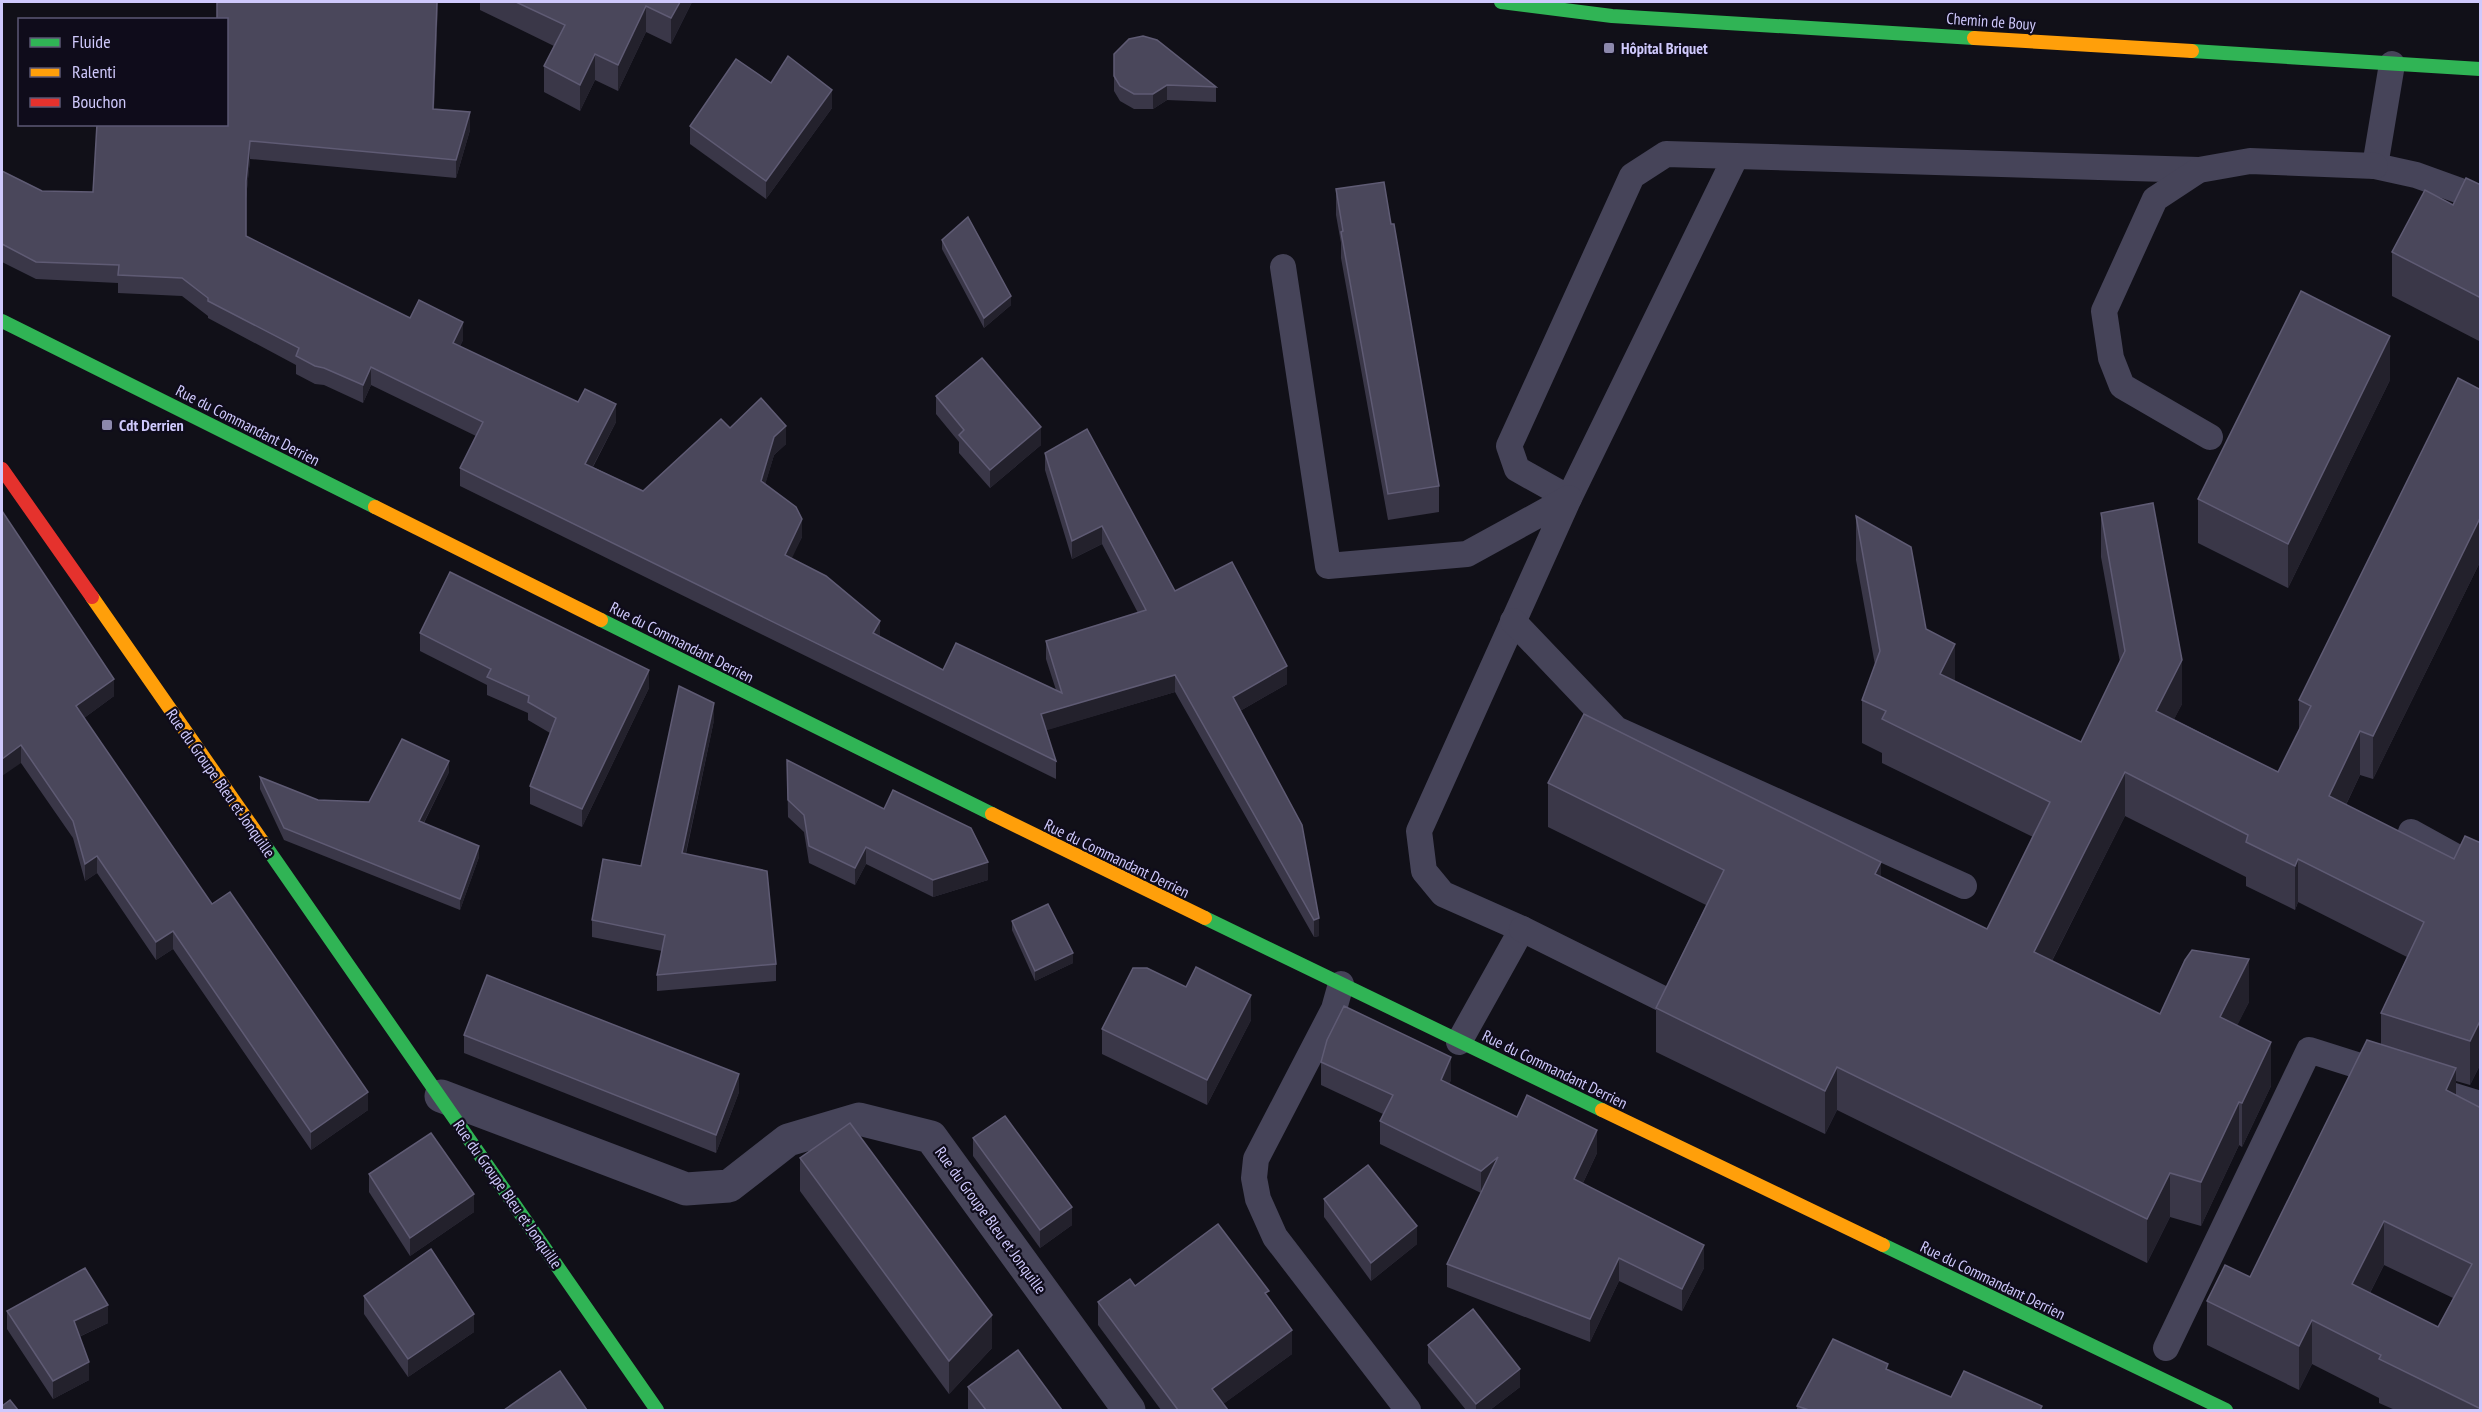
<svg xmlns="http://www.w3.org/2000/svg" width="2482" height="1412" viewBox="0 0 2482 1412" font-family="'PT Sans Narrow',sans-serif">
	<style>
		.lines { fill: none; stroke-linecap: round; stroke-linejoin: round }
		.lane { stroke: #464459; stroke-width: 26 }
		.street { stroke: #464459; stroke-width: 33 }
		.fast { stroke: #30b455; stroke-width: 14 }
		.slow { stroke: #ff9f0a; stroke-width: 14 }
		.jam { stroke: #e5322d; stroke-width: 14 }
		.wall { fill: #3a3748; fill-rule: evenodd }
		.shaded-wall { fill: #23212c }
		.building { fill: #4a475b; stroke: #5f5b74; stroke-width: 1.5; fill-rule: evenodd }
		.poi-dot { fill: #8c88ac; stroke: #0f0c1b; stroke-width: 2 }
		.labels { text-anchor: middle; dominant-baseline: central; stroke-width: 4.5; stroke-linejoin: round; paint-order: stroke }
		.street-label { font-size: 16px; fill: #cfc9fc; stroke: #0f0c1b }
		.poi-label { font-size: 16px; font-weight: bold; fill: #cfc9fc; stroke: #0f0c1b; text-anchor: start }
	</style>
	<rect width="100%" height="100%" fill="#111018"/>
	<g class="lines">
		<!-- lane -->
		<g class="lane">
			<path d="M2392 64 2375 166 2416 175 2480 198"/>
			<path d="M1736 156 1569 498 1517 469 1509 446 1632 176 1666 154 1736 156 2199 170"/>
			<path d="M1283 267 1328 566 1467 554 1569 498 1419 831 1424 871 1443 894 1522 929 1459 1042"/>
			<path d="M2210 437 2122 386 2111 358 2104 311 2155 199 2199 170 2250 161 2375 166"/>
			<path d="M1513 621 1616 729 1964 886"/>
			<path d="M2411 832 2480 870"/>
			<path d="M1522 929 1661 998"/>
			<path d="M1341 984 1334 1009 1256 1159 1254 1178 1258 1199 1275 1237 1408 1410"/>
			<path d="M2428 1088 2480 1104"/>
			<path d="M2166 1348 2309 1050 2388 1075"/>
		</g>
		<!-- street -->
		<path class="street" d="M441 1096 686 1189 729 1186 788 1140 859 1119 931 1137 1129 1410"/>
		<!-- fast -->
		<g class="fast">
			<path d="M1501 2 1612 16 1974 38"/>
			<path d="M2192 51 2480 69"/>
			<path d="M2 321 375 507"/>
			<path d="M601 620 992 814"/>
			<path d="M262 841 657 1410"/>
			<path d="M1205 918 1602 1110"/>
			<path d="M1883 1245 2226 1410"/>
		</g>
		<!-- slow -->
		<g class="slow">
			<path d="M1974 38 2192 51"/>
			<path d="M375 507 601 620"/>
			<path d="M92 597 262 841"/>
			<path d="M992 814 1205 918"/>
			<path d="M1602 1110 1883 1245"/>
		</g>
		<!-- jam -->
		<path class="jam" d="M2 469 92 597"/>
	</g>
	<!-- wall -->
	<g class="wall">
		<path d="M217 2H438L434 109 470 130 456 178 250 159 246 199V236L410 318 463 340 460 346 616 422 593 467 643 491 730 428 786 444 774 455 765 484 802 537 791 558 880 637 943 670 1056 690 1046 659V641L1138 613 1102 544 1072 559 1045 470V453L1175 591 1287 684 1240 711 1302 825 1319 936 1314 937 1175 692 1046 730 1056 761V779L460 486V468L476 436 371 385 363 403 324 385 315 384 296 374V365L208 318V316L182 296 118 293V283L36 279 2 262V171L42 191 93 192 226 124Z"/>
		<path d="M480 2H692L671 44 646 32 618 91 595 80 580 111 544 92V66L554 46 480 10Z"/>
		<path d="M1114 54 1216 87V102L1167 100 1153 109H1134L1120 101 1114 91Z"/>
		<path d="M771 83 832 108 766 199 690 144V126Z"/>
		<path d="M2481 185V342L2392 296V252L2453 205Z"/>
		<path d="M1336 189 1439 486V512L1388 520 1341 258V243L1336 215Z"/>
		<path d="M942 240 1011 305 984 328 942 249Z"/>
		<path d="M2390 380 2288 588 2198 543V499Z"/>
		<path d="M2481 390V560L2373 779 2360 775 2346 805 2454 859 2481 843V1063L2470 1085 2456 1081V1096L2481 1108V1410H2395L2379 1403V1398L2312 1364 2299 1390 2207 1345V1301L2250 1277 2381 1044V1013L2407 957 2298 902 2295 910 2246 886V877L2125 816 2052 961 2160 1014 2249 1002 2237 1025 2271 1086 2242 1147 2239 1145 2201 1226 2170 1217 2147 1263 1837 1110 1825 1134 1656 1052V1008L1706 905 1548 827V783L1881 877 1987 929 2033 837 1882 763V753L1862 743V700L1875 665 1856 560V516L1926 629 1955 681 2081 742 2120 662 2101 557V513L2182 704 2174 719 2278 772 2299 730V700ZM2384 1265 2453 1298 2438 1327 2370 1293Z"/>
		<path d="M936 396 1041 445 990 488 959 453V442L936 414Z"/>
		<path d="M2 511 114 696 84 718 212 904 368 1110 311 1150 173 949 156 960 97 873 85 881 73 838 21 763Z"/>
		<path d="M420 633 649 688 582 827 530 804V786L550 733 528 720V713L487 695V685L420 651Z"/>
		<path d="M714 720 686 854 776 964V981L657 991V975L662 951 592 937V920L641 866Z"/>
		<path d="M787 760 988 880 933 897 866 864 855 885 809 863 804 832 788 817Z"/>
		<path d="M449 772 424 823 479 857 460 910 284 840 260 789V777L318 800 369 802Z"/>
		<path d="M1012 921 1073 963 1035 981 1012 930Z"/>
		<path d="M1251 1020 1207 1105 1102 1054V1029Z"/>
		<path d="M464 1035 739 1092 716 1153 464 1053Z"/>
		<path d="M1321 1062 1451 1080 1449 1084 1517 1117 1597 1153 1583 1183 1704 1268 1682 1311 1619 1281 1590 1342 1447 1287V1264L1481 1193 1380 1144V1121L1383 1114 1321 1085Z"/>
		<path d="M973 1138 1072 1225 1040 1248 973 1156Z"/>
		<path d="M800 1158 992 1348 949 1394 800 1191Z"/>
		<path d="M369 1174 474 1212 410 1256 369 1192Z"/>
		<path d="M1324 1199 1417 1244 1371 1281 1324 1217Z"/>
		<path d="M1135 1286 1269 1298 1292 1354 1223 1404 1228 1410H1161L1098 1325V1302Z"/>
		<path d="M364 1296 474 1332 408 1377 364 1314Z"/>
		<path d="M7 1311 108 1323 79 1337 89 1380 53 1399 7 1329Z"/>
		<path d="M1428 1345 1520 1387 1490 1410H1466L1428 1363Z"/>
		<path d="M1888 1370 1951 1397 2042 1410H1797V1406Z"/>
		<path d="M968 1387 1062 1410H968Z"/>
	</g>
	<!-- shaded-wall -->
	<g class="shaded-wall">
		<path d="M437 2H438L433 127V109Z"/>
		<path d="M680 2H692L671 44V18Z"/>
		<path d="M646 6V32L618 91V65Z"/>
		<path d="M595 54V80L580 111V85Z"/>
		<path d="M1167 85V100L1153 109V94Z"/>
		<path d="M832 90V108L766 199V181Z"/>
		<path d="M470 112V130L456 178V160Z"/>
		<path d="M250 141V159L246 199V181Z"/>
		<path d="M1011 296V305L984 328V318Z"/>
		<path d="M463 322V340L453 360V343Z"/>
		<path d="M2390 336V380L2288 588V544Z"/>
		<path d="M371 367V385L363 403V385Z"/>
		<path d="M616 404V422L585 481V464Z"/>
		<path d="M786 426V444L774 455 761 499V481L774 437Z"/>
		<path d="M1041 427V445L990 488V470Z"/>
		<path d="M2481 516V560L2373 779V736Z"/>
		<path d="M802 519V537L785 573V555Z"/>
		<path d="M1102 526V544L1072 559V541Z"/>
		<path d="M880 621V639L873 633Z"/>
		<path d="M1955 644V688L1940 674Z"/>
		<path d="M2182 660V704L2156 754V711Z"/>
		<path d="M1287 666V684L1233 715V697Z"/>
		<path d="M649 670V688L582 827V809Z"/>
		<path d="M1175 675V692L1041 732V714Z"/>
		<path d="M114 679V696L76 724V706Z"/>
		<path d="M714 703V720L682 870V853Z"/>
		<path d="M2360 731V775L2329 840V796Z"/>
		<path d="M21 745V763L2 776V759Z"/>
		<path d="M449 761V772L419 832V821Z"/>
		<path d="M2125 772V816L2034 996V952Z"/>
		<path d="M479 846V857L460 910V899Z"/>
		<path d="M866 847V864L855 885V868Z"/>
		<path d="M97 856V873L85 881V864Z"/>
		<path d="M2298 859V902L2295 910V866Z"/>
		<path d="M988 862V880L933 897V880Z"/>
		<path d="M1881 862V905L1875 874Z"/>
		<path d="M1319 918V936L1314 937V920Z"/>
		<path d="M173 931V949L156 960V942Z"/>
		<path d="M1073 953V963L1035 981V971Z"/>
		<path d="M2249 959V1002L2220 1060V1017Z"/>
		<path d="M1251 995V1020L1207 1105V1080Z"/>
		<path d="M2481 1019V1063L2470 1085V1041Z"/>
		<path d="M2271 1042V1086L2242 1147V1103Z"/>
		<path d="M1451 1057V1080L1441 1103V1080Z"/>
		<path d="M1837 1067V1110L1825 1134V1091Z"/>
		<path d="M2456 1068V1112L2446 1090Z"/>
		<path d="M739 1074V1092L716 1153V1135Z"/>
		<path d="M368 1092V1110L311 1150V1132Z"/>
		<path d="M2239 1102V1145L2201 1226V1182Z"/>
		<path d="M1597 1130V1153L1574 1202V1179Z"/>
		<path d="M1498 1157 1481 1194V1171Z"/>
		<path d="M2170 1173V1217L2147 1263V1219Z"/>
		<path d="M474 1194V1212L410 1256V1238Z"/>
		<path d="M1072 1207V1225L1040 1248V1230Z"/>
		<path d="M2384 1221V1265L2352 1328V1284Z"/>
		<path d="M1417 1226V1244L1371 1281V1263Z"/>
		<path d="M1704 1245V1268L1682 1311V1289Z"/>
		<path d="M1619 1258V1281L1590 1342V1319Z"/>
		<path d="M108 1305V1323L74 1339V1321Z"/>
		<path d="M474 1314V1332L408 1377V1359Z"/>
		<path d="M992 1315V1348L949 1394V1361Z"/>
		<path d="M2312 1320V1364L2299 1390V1346Z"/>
		<path d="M1292 1330V1354L1215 1410 1212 1389Z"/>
		<path d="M89 1362V1380L53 1399V1381Z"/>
		<path d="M1520 1369V1387L1490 1410H1476V1404Z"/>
	</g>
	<!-- building -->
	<g class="building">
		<path d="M217 2H437L433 109 470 112 456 160 250 141 246 181V236L410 318 419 300 463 322 453 343 578 402 585 389 616 404 585 464 643 491 721 419 730 428 761 398 786 426 774 437 761 481 796 507 802 519 785 555 826 576 880 621 873 633 943 670 956 643 1062 693 1046 641 1146 610 1102 526 1072 541 1045 453 1087 429 1175 591 1232 562 1287 666 1233 697 1302 825 1319 918 1314 920 1175 675 1041 714 1056 761 460 468 483 422 371 367 363 385 324 368 315 366 296 356 299 348 208 301V298L182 278 118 275 119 265 36 262 2 244V171L42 191 93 192 97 124H226V20H217Z"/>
		<path d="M516 2H680L671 18 646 6 618 65 595 54 580 85 544 66 565 25Z"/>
		<path d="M1143 36 1157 40 1216 87 1167 85 1153 94H1134L1120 86 1114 76V54L1129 39Z"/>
		<path d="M788 56 832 90 766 181 690 126 736 59 771 83Z"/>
		<path d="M2466 178 2481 185V298L2392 252 2425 190 2453 205Z"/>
		<path d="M1384 182 1391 224H1394L1439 486 1388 494 1341 232 1343 231 1336 189Z"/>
		<path d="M968 217 1011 296 984 318 942 240Z"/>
		<path d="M2301 291 2390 336 2288 544 2198 499Z"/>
		<path d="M982 358 1041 427 990 470 959 435 964 430 936 396Z"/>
		<path d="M2458 378 2481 390V516L2373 736 2360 731 2329 796 2454 859 2465 836 2481 843V1019L2470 1041 2381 1013 2424 922 2298 859 2295 866 2246 842 2248 835 2125 772 2034 952 2160 1014 2185 960 2192 950 2249 959 2220 1017 2271 1042 2242 1103 2239 1102 2201 1182 2170 1173 2147 1219 1837 1067 1825 1091 1656 1008 1724 870 1548 783 1584 714 1881 862 1875 874 1987 929 2050 802 1882 719 1886 711 1862 700 1880 651 1856 516 1911 547 1926 629 1955 644 1940 674 2081 742 2125 651 2101 513 2153 503 2182 660 2156 711 2278 772 2311 706 2299 700Z"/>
		<path d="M2 511 114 679 76 706 212 904 230 892 368 1092 311 1132 173 931 156 942 97 856 85 864 73 821 21 745 2 759Z"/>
		<path d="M450 572 649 670 582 809 530 786 556 718 528 702 529 696 487 677 491 669 420 633Z"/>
		<path d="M679 686 714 703 682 853 767 871 776 964 657 975 665 935 592 920 603 859 641 866Z"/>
		<path d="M402 739 449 761 419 821 479 846 460 899 284 828 260 777 318 800 369 802Z"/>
		<path d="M787 760 884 809 893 790 971 828 988 862 933 880 866 847 855 868 809 846 804 815 788 800Z"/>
		<path d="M1048 904 1073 953 1035 971 1012 921Z"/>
		<path d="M1196 967 1251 995 1207 1080 1102 1029 1133 968H1147L1186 987Z"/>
		<path d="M487 975 739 1074 716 1135 464 1035Z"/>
		<path d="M1344 1006 1451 1057 1441 1080 1517 1117 1527 1095 1597 1130 1574 1179 1704 1245 1682 1289 1619 1258 1590 1319 1447 1264 1498 1157 1481 1171 1380 1121 1393 1095 1321 1062 1327 1040Z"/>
		<path d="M2367 1040 2456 1068 2446 1090 2481 1108V1409L2379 1359 2381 1355 2312 1320 2299 1346 2207 1301 2225 1265 2250 1277ZM2384 1221 2472 1264 2438 1327 2352 1284Z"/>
		<path d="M1005 1116 1072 1207 1040 1230 973 1138Z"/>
		<path d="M850 1123 992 1315 949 1361 800 1158Z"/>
		<path d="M431 1133 474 1194 410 1238 369 1174Z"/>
		<path d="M1368 1165 1417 1226 1371 1263 1324 1199Z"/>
		<path d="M1218 1224 1269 1291 1265 1293 1292 1330 1212 1389 1228 1410H1178L1098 1302 1130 1279 1135 1286Z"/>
		<path d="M431 1249 474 1314 408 1359 364 1296Z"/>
		<path d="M85 1268 108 1305 74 1321 89 1362 53 1381 7 1311Z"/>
		<path d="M1473 1309 1520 1369 1476 1404 1428 1345Z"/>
		<path d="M1833 1339 1888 1364 1886 1369 1951 1397 1964 1371 2042 1406 2040 1410H1809L1797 1406Z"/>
		<path d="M1018 1350 1062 1410H986L968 1387Z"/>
		<path d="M560 1371 587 1410H504Z"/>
		<path d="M10 1400 18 1410H2V1406Z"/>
	</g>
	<!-- markers -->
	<g class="poi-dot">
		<rect x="1603" y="42" width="12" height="12" rx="3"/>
		<rect x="101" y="419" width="12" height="12" rx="3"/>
	</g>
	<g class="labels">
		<!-- street labels -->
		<g class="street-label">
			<text transform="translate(1991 21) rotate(4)">Chemin de Bouy</text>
			<text transform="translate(248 425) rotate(27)">Rue du Commandant Derrien</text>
			<text transform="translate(682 642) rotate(27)">Rue du Commandant Derrien</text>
			<text transform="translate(221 783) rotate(55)">Rue du Groupe Bleu et Jonquille</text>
			<text transform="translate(1117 858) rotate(26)">Rue du Commandant Derrien</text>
			<text transform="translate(1555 1069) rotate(26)">Rue du Commandant Derrien</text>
			<text transform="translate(508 1194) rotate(55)">Rue du Groupe Bleu et Jonquille</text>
			<text transform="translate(991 1220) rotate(54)">Rue du Groupe Bleu et Jonquille</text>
			<text transform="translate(1993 1280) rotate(26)">Rue du Commandant Derrien</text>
		</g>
		<!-- poi labels -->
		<g class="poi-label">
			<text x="1621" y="48">Hôpital Briquet</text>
			<text x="119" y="425">Cdt Derrien</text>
		</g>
	</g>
	<!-- border -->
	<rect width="2482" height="1412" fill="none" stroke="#cfc9fc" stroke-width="6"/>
	<!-- legend -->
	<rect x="18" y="18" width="210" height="108" fill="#0f0c1b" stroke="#5c5875" stroke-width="1.5"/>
	<rect x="30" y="38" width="30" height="9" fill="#30b455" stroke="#5c5875" stroke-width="1.5"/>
	<text x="72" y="48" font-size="18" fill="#cfc9fc">Fluide</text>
	<rect x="30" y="68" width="30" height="9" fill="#ff9f0a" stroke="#5c5875" stroke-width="1.5"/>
	<text x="72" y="78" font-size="18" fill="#cfc9fc">Ralenti</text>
	<rect x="30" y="98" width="30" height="9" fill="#e5322d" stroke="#5c5875" stroke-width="1.5"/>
	<text x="72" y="108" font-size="18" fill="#cfc9fc">Bouchon</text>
</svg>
